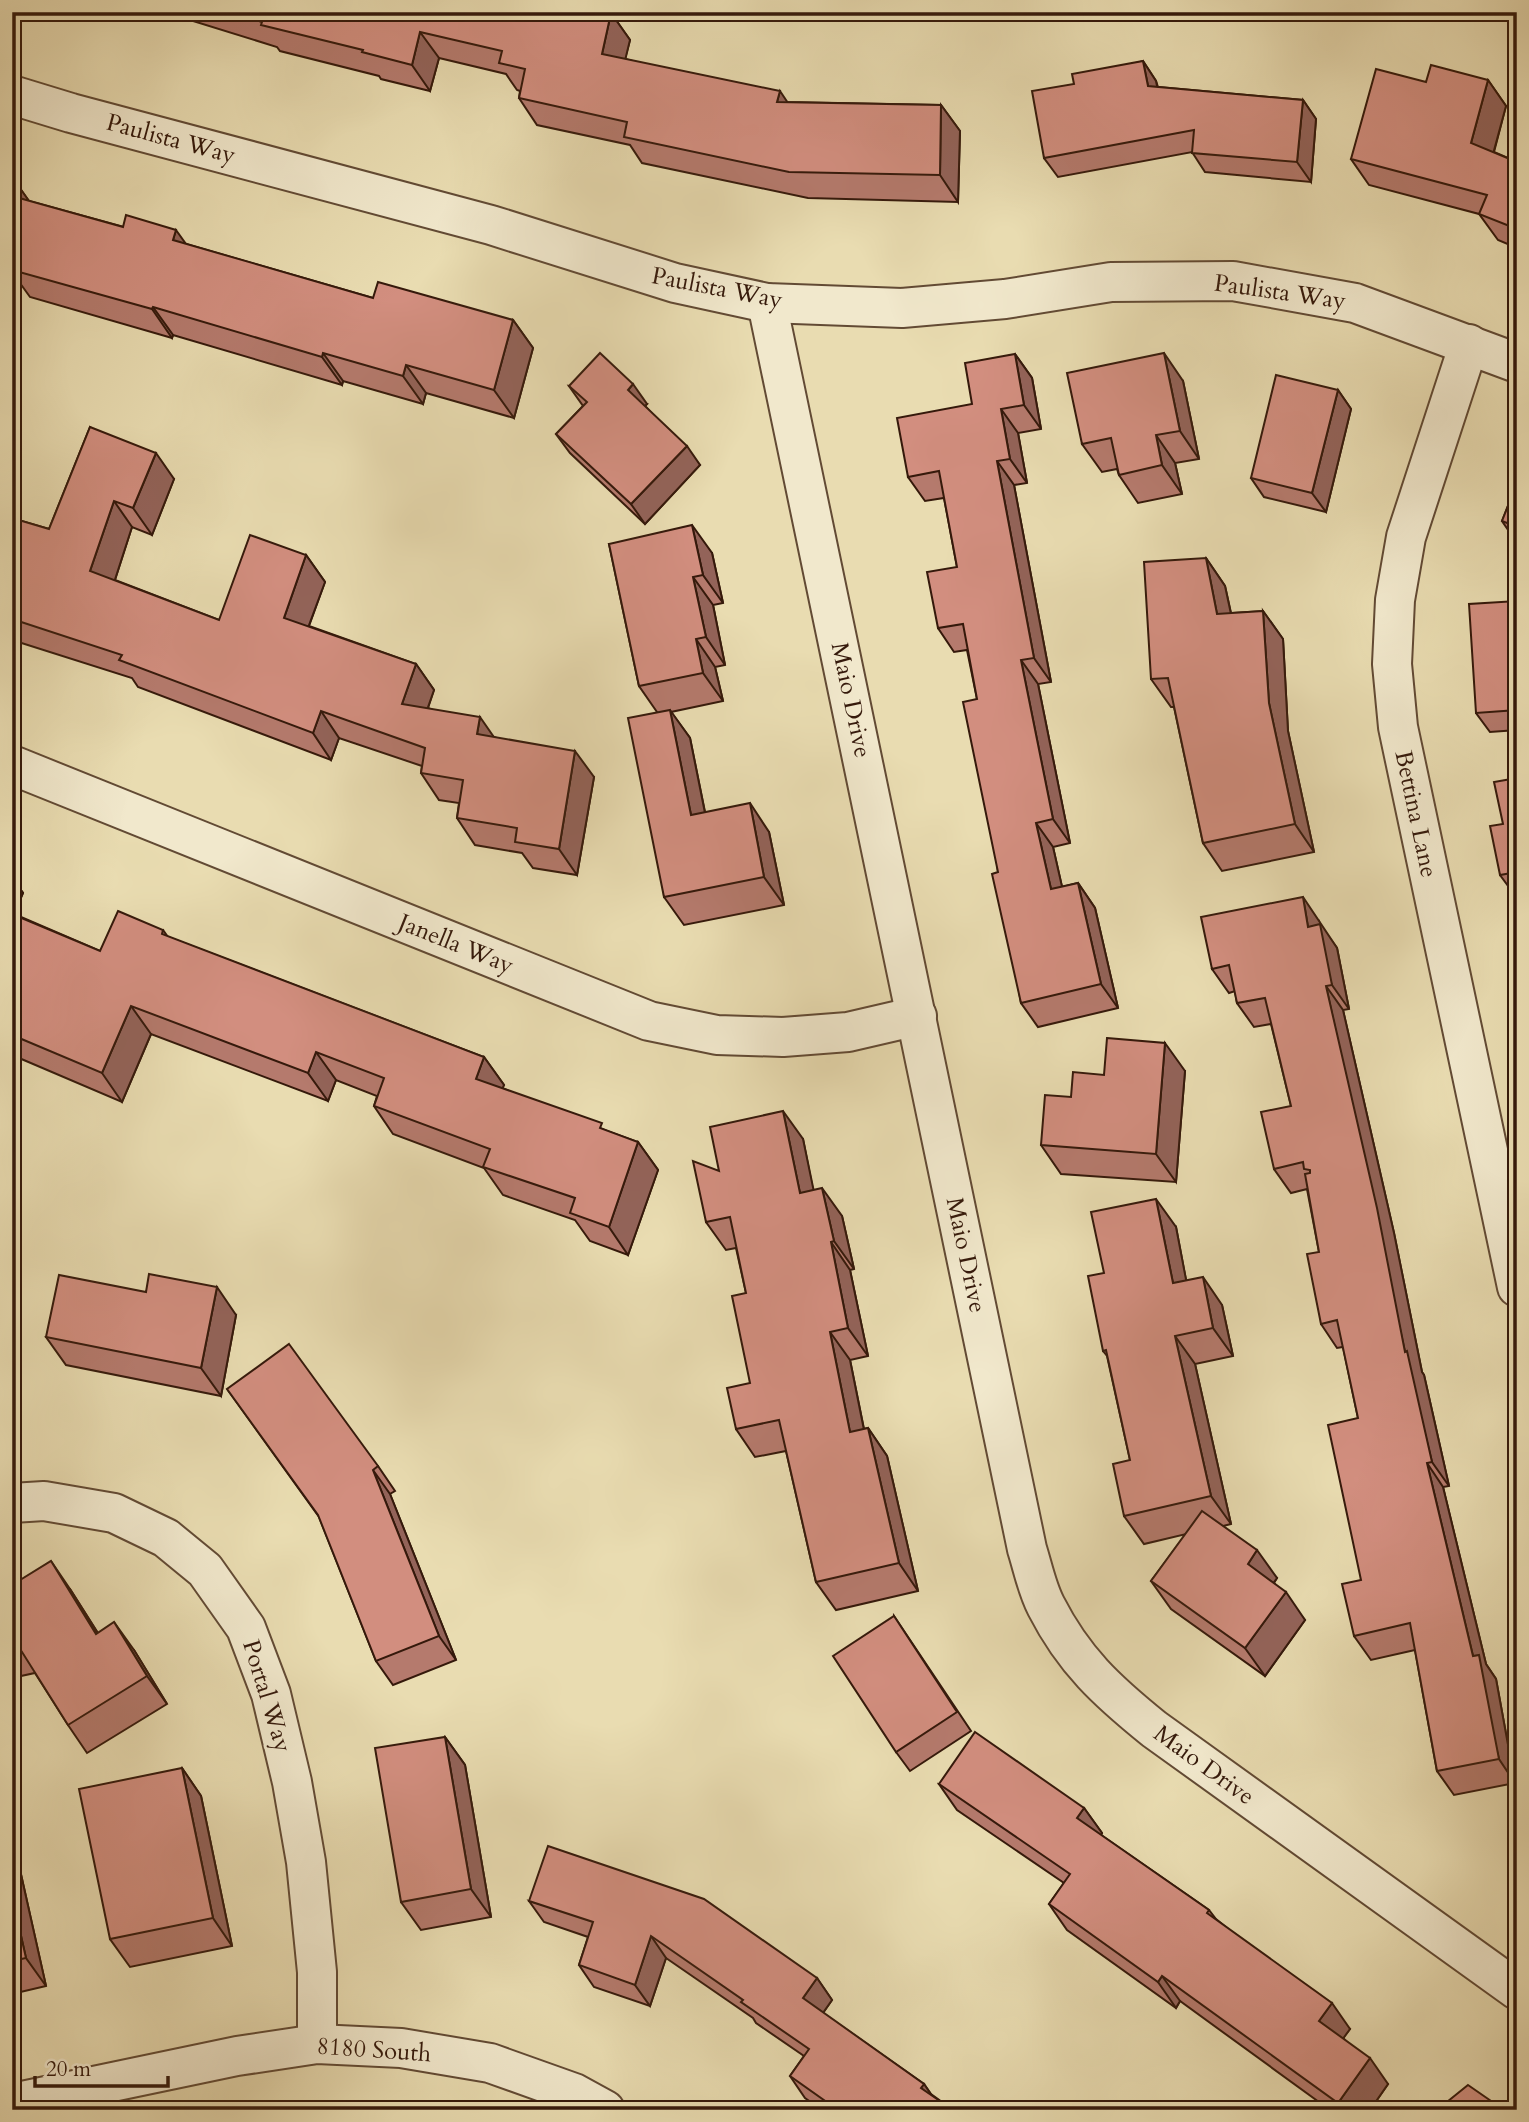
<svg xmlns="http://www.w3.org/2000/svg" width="1529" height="2122" viewBox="0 0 1529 2122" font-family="Cardo,serif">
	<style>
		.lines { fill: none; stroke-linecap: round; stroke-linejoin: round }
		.minor-casing { stroke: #624a34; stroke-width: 42 }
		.minor { stroke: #f1e8cc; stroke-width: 38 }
		.wall { fill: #b57a6d; stroke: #35190b; stroke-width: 2 }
		.shaded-wall { fill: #936359; stroke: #35190b; stroke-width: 2 }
		.building { fill: #d28e7f; stroke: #35190b; stroke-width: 2 }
		.labels { text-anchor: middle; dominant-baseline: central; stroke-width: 6; stroke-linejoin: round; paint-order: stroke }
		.street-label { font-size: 24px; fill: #35190b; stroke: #f1e8cc }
	</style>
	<rect width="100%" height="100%" fill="#e9dcb1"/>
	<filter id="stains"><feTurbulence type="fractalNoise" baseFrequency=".00286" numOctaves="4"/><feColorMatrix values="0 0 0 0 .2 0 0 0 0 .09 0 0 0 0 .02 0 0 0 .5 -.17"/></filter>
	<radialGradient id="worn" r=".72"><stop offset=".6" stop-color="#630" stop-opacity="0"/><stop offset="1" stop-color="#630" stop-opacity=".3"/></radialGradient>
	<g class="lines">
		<defs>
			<g id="minor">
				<path d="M12 95 71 113 491 225 675 283 767 303 902 308 1005 299 1111 282 1233 281 1355 303 1517 363"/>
				<path d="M767 303 1027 1549C1033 1568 1037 1589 1046 1606 1074 1661 1107 1691 1154 1729L1517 1990"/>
				<path d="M1469 344 1406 537 1395 600 1392 664 1398 727 1517 1287"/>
				<path d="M12 765 649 1021 717 1035 783 1037 848 1032 917 1016"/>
				<path d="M12 1503 44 1501 114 1513 166 1538 205 1570 246 1628 271 1694 292 1782 306 1862 317 1972V2044"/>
				<path d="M12 2103 237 2056 317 2044 401 2048 490 2063 574 2093 605 2110"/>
			</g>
		</defs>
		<!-- minor casing -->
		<use href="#minor" class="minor-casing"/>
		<!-- minor -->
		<use href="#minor" class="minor"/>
	</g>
	<!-- wall -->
	<g class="wall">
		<path d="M164 12 611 13 630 40 625 59 787 102 941 105 960 131 958 202 808 198 642 163 630 145 537 125 519 98 520 91 517 90 506 74 439 58 430 91 381 79 379 76 280 51 277 47Z"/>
		<path d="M1143 61 1156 81 1158 87 1303 100 1316 119 1311 182 1205 172 1192 152 1058 177 1044 158 1074 84Z"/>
		<path d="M1488 80 1506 106 1494 152 1517 162V248L1498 240 1479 214 1369 185 1351 159 1426 82Z"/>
		<path d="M12 177 29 201 186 244 373 298 513 320 533 348 514 418 426 393 423 404 343 381 342 385 173 335 172 338 30 297 12 272Z"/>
		<path d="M1015 354 1032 378 1041 429 1018 433 1027 483 1014 485 1051 682 1038 684 1070 843 1053 847 1062 887 1078 883 1095 908 1118 1008 1038 1027 1021 1003 998 872 977 699 967 650 954 652 938 628 957 567 944 498 925 501 908 477 972 404Z"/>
		<path d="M1183 381 1199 459 1175 463 1182 494 1138 503 1119 475 1117 469 1102 472 1082 444Z"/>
		<path d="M569 386 647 404 645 406 700 465 645 524 570 453 556 434 583 406Z"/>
		<path d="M1338 390 1351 409 1326 512 1264 497 1251 478Z"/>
		<path d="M90 427 174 479 152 535 132 527 115 580 219 620 306 555 325 582 309 626 416 664 434 690 428 708 494 737 594 777 577 875 533 868 522 853 475 845 457 818 459 803 439 800 421 773 422 766 339 738 331 760 138 687 132 678 12 640V518L49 529Z"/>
		<path d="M1517 483V541L1515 540 1502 521Z"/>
		<path d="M609 544 712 553 723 603 713 605 725 665 715 667 723 701 671 712 690 738 705 812 769 832 784 905 684 925 664 897 657 712 639 686Z"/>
		<path d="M1206 558 1225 586 1231 613 1263 611 1283 639 1288 731 1314 852 1222 871 1203 843 1174 707H1171L1151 679Z"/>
		<path d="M1517 601V730L1490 732 1476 713Z"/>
		<path d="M1517 778V894H1514L1500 875Z"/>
		<path d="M12 878 23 893 14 914 100 951 163 930 168 937 484 1057 504 1085 502 1088 607 1131 638 1142 658 1170 628 1255 590 1241 575 1220 503 1195 484 1168 393 1134 374 1106 377 1096 336 1080 328 1101 151 1034 122 1102 12 1055Z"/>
		<path d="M1319 921 1320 925 1337 948 1349 1009 1343 1010 1394 1233 1422 1372 1424 1375 1449 1486 1443 1487 1486 1664 1496 1679 1515 1783 1454 1795 1437 1771 1415 1650 1371 1660 1354 1636 1361 1580 1358 1418 1343 1347 1337 1348 1321 1324 1319 1252 1307 1189 1291 1193 1274 1169 1291 1106 1271 1024 1254 1027 1237 1003 1235 991 1229 993 1212 969Z"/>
		<path d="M1185 1071 1176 1182 1061 1174 1041 1145 1071 1097 1104 1075Z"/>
		<path d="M803 1139 813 1190 842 1216 854 1269 850 1270 868 1356 850 1360 864 1429 868 1428 887 1456 918 1591 836 1610 816 1582 786 1451 755 1457 736 1429 750 1383 746 1293 736 1248 726 1250 706 1222 719 1171Z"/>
		<path d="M1176 1227 1186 1280 1222 1305 1233 1356 1195 1364 1231 1524 1223 1526 1277 1578 1274 1583 1305 1620 1265 1676 1171 1609 1151 1581 1186 1534 1144 1544 1124 1516 1130 1460 1107 1356 1103 1351 1104 1273Z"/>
		<path d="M236 1315 221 1396 66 1365 46 1337Z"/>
		<path d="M227 1389 378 1466 395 1491 390 1494 456 1660 393 1685 376 1661 319 1517Z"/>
		<path d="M12 1585 70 1589 98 1633 134 1650 167 1704 87 1753 68 1725 35 1673 12 1678Z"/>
		<path d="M894 1616 971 1731 910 1771 896 1752Z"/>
		<path d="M445 1737 465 1765 491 1917 421 1930 401 1902Z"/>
		<path d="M182 1768 201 1796 232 1946 130 1967 110 1939Z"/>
		<path d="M939 1784 1084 1808 1102 1833 1101 1835 1209 1910 1216 1919 1350 2029 1343 2038 1388 2084 1370 2110H1330L1180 2001 1176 2008 1067 1930 1049 1904 1064 1883 957 1810Z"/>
		<path d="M12 1859 20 1870 46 1986 12 1994Z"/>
		<path d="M529 1901 817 1978 832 2000 823 2013 924 2084 931 2094 953 2110H822L805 2098 790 2076 804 2056 756 2023 753 2018 666 1958 650 2006 594 1987 579 1965 588 1937 544 1922Z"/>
	</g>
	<!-- shaded-wall -->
	<g class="shaded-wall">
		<path d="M611 13 630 40 620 81 602 54Z"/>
		<path d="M420 32 439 58 430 91 412 65Z"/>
		<path d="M1143 61 1156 81 1161 106 1148 86Z"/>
		<path d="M1488 80 1506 106 1489 169 1471 143Z"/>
		<path d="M780 91 798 118 777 102Z"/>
		<path d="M1303 100 1316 119 1311 182 1297 162Z"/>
		<path d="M941 105 960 131 958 202 940 175Z"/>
		<path d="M12 177 29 201 12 205Z"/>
		<path d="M176 230 196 258 173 240Z"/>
		<path d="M153 307 173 335 172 338 152 309Z"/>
		<path d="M513 320 533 348 514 418 494 390Z"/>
		<path d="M323 353 343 381 342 385 322 357Z"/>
		<path d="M1164 353 1183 381 1199 459 1180 431Z"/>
		<path d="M1015 354 1032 378 1041 429 1024 405Z"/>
		<path d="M406 365 426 393 423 404 403 376Z"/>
		<path d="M633 384 647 404 642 409 628 390Z"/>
		<path d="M1338 390 1351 409 1326 512 1312 493Z"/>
		<path d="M1001 409 1018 433 1027 483 1010 459Z"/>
		<path d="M1156 435 1175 463 1182 494 1162 465Z"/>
		<path d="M687 446 700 465 645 524 631 504Z"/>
		<path d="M156 453 174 479 152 535 133 508Z"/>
		<path d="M997 461 1014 485 1051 682 1034 658Z"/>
		<path d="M114 501 132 527 109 598 90 571Z"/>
		<path d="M692 525 712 553 723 603 703 575Z"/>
		<path d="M306 555 325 582 302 644 284 618Z"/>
		<path d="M1206 558 1225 586 1237 642 1217 614Z"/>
		<path d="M693 577 713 605 725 665 706 637Z"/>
		<path d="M1263 611 1283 639 1288 731 1314 852 1295 824 1269 703Z"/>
		<path d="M696 639 715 667 723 701 703 673Z"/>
		<path d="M1021 660 1038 684 1070 843 1053 819Z"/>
		<path d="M416 664 434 690 420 730 402 704Z"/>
		<path d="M670 710 690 738 711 843 691 815Z"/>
		<path d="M321 711 339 738 331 760 313 733Z"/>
		<path d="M480 717 498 743 477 734Z"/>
		<path d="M575 751 594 777 577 875 559 849Z"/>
		<path d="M750 803 769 832 784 905 764 877Z"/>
		<path d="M1036 823 1053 847 1068 913 1051 889Z"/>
		<path d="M12 878 23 893 12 919Z"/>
		<path d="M1078 883 1095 908 1118 1008 1101 984Z"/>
		<path d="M1303 897 1337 948 1349 1009 1332 985 1308 927Z"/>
		<path d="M1326 986 1343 1010 1394 1233 1422 1372 1424 1375 1449 1486 1432 1462 1405 1352Z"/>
		<path d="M131 1006 151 1034 122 1102 102 1073Z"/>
		<path d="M1165 1043 1185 1071 1176 1182 1156 1154Z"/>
		<path d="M316 1052 336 1080 328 1101 308 1073Z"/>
		<path d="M484 1057 504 1085 495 1107 476 1079Z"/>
		<path d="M783 1111 803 1139 820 1221 800 1193Z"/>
		<path d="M638 1142 658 1170 628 1255 609 1227Z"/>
		<path d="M822 1188 842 1216 854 1269 834 1241Z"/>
		<path d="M1156 1199 1176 1227 1192 1311 1173 1283Z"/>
		<path d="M831 1242 850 1270 868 1356 848 1328Z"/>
		<path d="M1203 1277 1222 1305 1233 1356 1213 1328Z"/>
		<path d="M217 1287 236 1315 221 1396 201 1368Z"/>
		<path d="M830 1332 850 1360 870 1460 850 1432Z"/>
		<path d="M1175 1336 1195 1364 1231 1524 1211 1496Z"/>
		<path d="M868 1428 887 1456 918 1591 899 1563Z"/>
		<path d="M1427 1463 1443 1487 1486 1664 1496 1679 1515 1783 1499 1759 1473 1656Z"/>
		<path d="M373 1470 390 1494 456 1660 439 1636Z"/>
		<path d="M1257 1550 1277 1578 1267 1592 1248 1564Z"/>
		<path d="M51 1561 70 1589 116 1662 96 1634Z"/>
		<path d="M1286 1592 1305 1620 1265 1676 1245 1648Z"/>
		<path d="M114 1622 134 1650 167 1704 147 1676Z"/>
		<path d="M445 1737 465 1765 491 1917 471 1889Z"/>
		<path d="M182 1768 201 1796 232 1946 213 1918Z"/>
		<path d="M1084 1808 1102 1833 1095 1844 1077 1818Z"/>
		<path d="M12 1859 20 1870 46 1986 26 1958 12 1896Z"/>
		<path d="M651 1936 666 1958 650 2006 635 1985Z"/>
		<path d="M1162 1976 1180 2001 1176 2008 1158 1982Z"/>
		<path d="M817 1978 832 2000 818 2020 803 1998Z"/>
		<path d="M1332 2003 1350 2029 1337 2047 1319 2021Z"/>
		<path d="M1370 2058 1388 2084 1370 2110H1343L1338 2103Z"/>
		<path d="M924 2084 939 2106 921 2088Z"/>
	</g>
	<!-- building -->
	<g class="building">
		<path d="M232 12 611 13 602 54 780 91 777 102 941 105 940 175 789 172 624 137 627 122 519 98 525 69 499 63 502 51 420 32 412 65 362 52 363 50 261 25 262 22Z"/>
		<path d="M1143 61 1148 86 1303 100 1297 162 1192 153 1194 130 1044 158 1032 91 1074 84 1072 74Z"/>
		<path d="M1431 65 1488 80 1471 143 1517 162V229L1479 214 1487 195 1351 159 1376 69 1426 82Z"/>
		<path d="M12 196 123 227 126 215 176 230 173 240 373 298 378 282 513 320 494 390 406 365 403 376 323 353 322 357 153 307 152 309 12 270V262L17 247 12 246Z"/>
		<path d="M600 353 633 384 628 390 687 446 631 504 556 434 587 402 569 386Z"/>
		<path d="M1164 353 1180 431 1156 435 1162 465 1119 475 1111 438 1082 444 1067 373Z"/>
		<path d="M1015 354 1024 405 1001 409 1010 459 997 461 1034 658 1021 660 1053 819 1036 823 1051 889 1078 883 1101 984 1021 1003 992 874 998 872 963 702 977 699 963 624 938 628 927 572 957 567 939 471 908 477 897 418 972 404 965 363Z"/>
		<path d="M1276 375 1338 390 1312 493 1251 478Z"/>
		<path d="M90 427 156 453 133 508 114 501 90 571 219 620 250 535 306 555 284 618 416 664 402 704 480 717 477 734 575 751 559 849 515 842 517 828 457 818 463 780 421 773 425 748 321 711 313 733 119 660 122 655 12 619V518L49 529Z"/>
		<path d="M1517 483V527L1502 521Z"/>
		<path d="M692 525 703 575 693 577 706 637 696 639 703 673 639 686 609 544Z"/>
		<path d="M1206 558 1217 614 1263 611 1269 703 1295 824 1203 843 1168 678 1151 679 1144 562Z"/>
		<path d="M1517 601V710L1476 713 1469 604Z"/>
		<path d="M670 710 691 815 750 803 764 877 664 897 628 718Z"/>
		<path d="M1517 778V872L1500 875 1490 826 1503 824 1494 782Z"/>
		<path d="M1303 897 1308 927 1320 924 1332 985 1326 986 1377 1208 1405 1352 1407 1351 1432 1462 1427 1463 1473 1656 1479 1655 1499 1759 1437 1771 1410 1623 1354 1636 1342 1584 1361 1580 1328 1425 1358 1418 1337 1320 1321 1324 1307 1254 1319 1252 1305 1174 1310 1173V1170L1304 1169 1303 1162 1274 1169 1261 1112 1291 1106 1265 998 1237 1003 1229 965 1212 969 1201 917Z"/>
		<path d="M118 911 163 930 162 934 484 1057 476 1079 602 1123 600 1128 638 1142 609 1227 570 1213 575 1198 483 1167 490 1149 374 1106 384 1078 316 1052 308 1073 131 1006 102 1073 12 1035V914L100 951Z"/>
		<path d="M1107 1038 1165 1043 1156 1154 1041 1145 1045 1095 1071 1097 1073 1072 1104 1075Z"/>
		<path d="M783 1111 800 1193 822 1188 834 1241 831 1242 848 1328 830 1332 850 1432 868 1428 899 1563 816 1582 779 1420 736 1429 727 1388 750 1383 732 1296 746 1293 730 1217 706 1222 693 1161 719 1171 710 1127Z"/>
		<path d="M1156 1199 1173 1283 1203 1277 1213 1328 1175 1336 1211 1496 1124 1516 1113 1464 1130 1460 1106 1350 1103 1351 1088 1276 1104 1273 1091 1212Z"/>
		<path d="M149 1274 217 1287 201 1368 46 1337 59 1275 146 1292Z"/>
		<path d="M289 1344 378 1466 373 1470 439 1636 376 1661 318 1515 227 1389Z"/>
		<path d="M1202 1511 1257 1550 1248 1564 1286 1592 1245 1648 1151 1581Z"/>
		<path d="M51 1561 96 1634 114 1622 147 1676 68 1725 17 1644 12 1645V1585Z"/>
		<path d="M894 1616 957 1712 896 1752 833 1656Z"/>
		<path d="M975 1732 1084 1808 1077 1818 1209 1910 1207 1913 1332 2003 1319 2021 1370 2058 1338 2103 1162 1976 1158 1982 1049 1904 1070 1874 939 1784Z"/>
		<path d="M445 1737 471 1889 401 1902 375 1748Z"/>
		<path d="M182 1768 213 1918 110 1939 79 1789Z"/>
		<path d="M548 1846 704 1899 817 1978 803 1998 924 2084 921 2088 953 2110H838L790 2076 809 2049 741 2002 743 2000 651 1936 635 1985 579 1965 593 1922 529 1901Z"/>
		<path d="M12 1896 26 1958 12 1961Z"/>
		<path d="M1468 2085 1504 2110H1437Z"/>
	</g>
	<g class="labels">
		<!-- street labels -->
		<g class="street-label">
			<text transform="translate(171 139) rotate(15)">Paulista Way</text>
			<text transform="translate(717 288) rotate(11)">Paulista Way</text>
			<text transform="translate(1280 292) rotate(8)">Paulista Way</text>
			<text transform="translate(851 700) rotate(78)">Maio Drive</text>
			<text transform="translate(1416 814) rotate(78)">Bettina Lane</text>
			<text transform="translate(456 944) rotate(22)">Janella Way</text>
			<text transform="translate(966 1255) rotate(78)">Maio Drive</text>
			<text transform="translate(267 1696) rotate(73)">Portal Way</text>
			<text transform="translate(1204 1765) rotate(36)">Maio Drive</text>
			<text transform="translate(374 2050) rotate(4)">8180 South</text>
		</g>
	</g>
	<!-- margin -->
	<rect width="1529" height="2122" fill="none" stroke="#e9dcb1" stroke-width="42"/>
	<rect x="14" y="14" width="1501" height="2094" fill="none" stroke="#35190b" stroke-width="3.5"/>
	<rect x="21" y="21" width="1487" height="2080" fill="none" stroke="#35190b" stroke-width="2"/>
	<!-- scale -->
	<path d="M35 2076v10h133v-10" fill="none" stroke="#35190b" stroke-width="3.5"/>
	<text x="46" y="2076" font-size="21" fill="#35190b" stroke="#f1e8cc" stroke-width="5" paint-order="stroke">20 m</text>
	<rect width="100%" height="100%" filter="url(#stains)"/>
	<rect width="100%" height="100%" fill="url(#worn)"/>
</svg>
